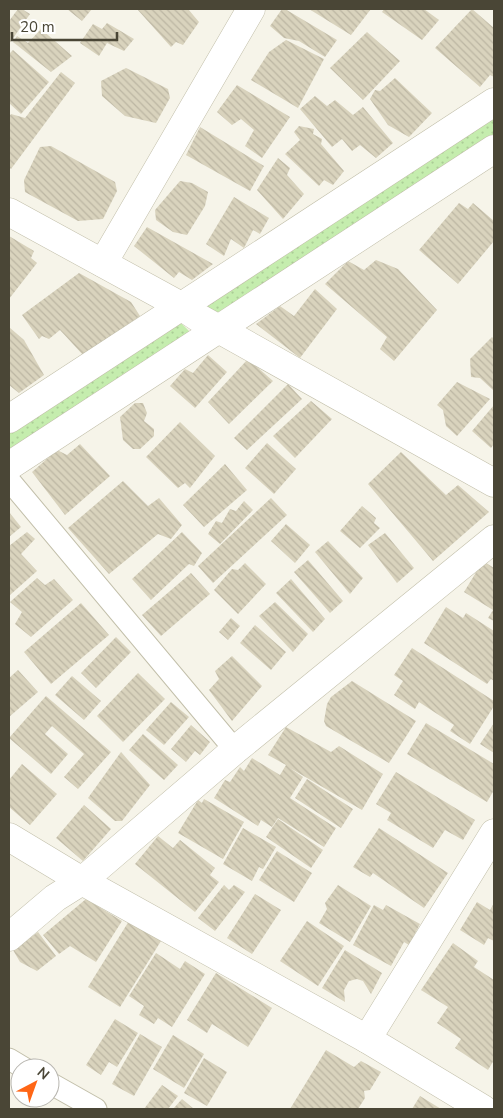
<svg xmlns="http://www.w3.org/2000/svg" width="503" height="1118" viewBox="0 0 503 1118" font-family="'Nunito Sans',sans-serif">
	<style>
		.garden { fill: url(#garden-dots) }
		.building { fill: url(#building-back-hatch) }
		.lines { fill: none; stroke-linecap: round; stroke-linejoin: round }
		.lane-casing { stroke: #c2bfaa; stroke-width: 23 }
		.street-casing { stroke: #c2bfaa; stroke-width: 29 }
		.lane { stroke: #fff; stroke-width: 21 }
		.street { stroke: #fff; stroke-width: 28 }
	</style>
	<defs>
		<pattern id="garden-dots" width="8" height="8" patternUnits="userSpaceOnUse" patternTransform="scale(1.25)"><rect width="8" height="8" fill="#c5edae"/><path d="M2 2h.1M6 6h.1" fill="none" stroke="#abcd96" stroke-width="1.8" stroke-linecap="round"/></pattern>
		<pattern id="building-back-hatch" width="6" height="6" patternUnits="userSpaceOnUse" patternTransform="scale(1.25)"><rect width="6" height="6" fill="#d9d3bd"/><path d="M-1 5l2 2M0 0l6 6M5-1l2 2" fill="none" stroke="#bcb6a3"/></pattern>
	</defs>
	<rect width="100%" height="100%" fill="#f6f4e9"/>
	<!-- garden -->
	<g class="garden">
		<path d="M494 112V140L221 317 205 308 207 298Z"/>
		<path d="M180 322 190 332 9 458V429Z"/>
	</g>
	<!-- building -->
	<g class="building">
		<path d="M18 9H22L30 14 9 44V21Z"/>
		<path d="M67 9H92L82 21Z"/>
		<path d="M137 9H188L199 22 183 45 176 42 171 47Z"/>
		<path d="M282 9H285L337 40 325 57 299 41 284 38 270 26Z"/>
		<path d="M309 9H371L351 35Z"/>
		<path d="M384 9H424L439 20 422 40 382 12Z"/>
		<path d="M472 9 494 28V77L490 75 480 87 435 48Z"/>
		<path d="M107 23 134 39 124 51 107 43 99 56 80 43 93 24 102 29Z"/>
		<path d="M41 29 72 56 51 72 13 42 17 36 28 43Z"/>
		<path d="M367 32 400 61 363 100 330 68Z"/>
		<path d="M286 40 324 59 298 108 251 80 269 52Z"/>
		<path d="M13 50 49 82 21 114 9 103V54Z"/>
		<path d="M126 68 168 89 170 98 156 123 125 116 102 96 101 81Z"/>
		<path d="M61 72 75 83 11 169 9 167V117L11 114 25 118Z"/>
		<path d="M395 78 432 113 409 137 388 125 370 99 375 90 380 91Z"/>
		<path d="M237 85 290 117 262 158 245 146 254 130 241 119 232 125 217 112Z"/>
		<path d="M315 96 327 106 335 100 353 115 363 107 393 143 376 158 360 145 352 151 342 139 332 147 300 109Z"/>
		<path d="M299 126 314 129 313 134 322 139 321 144 344 171 333 185 324 180 319 186 285 154 300 140 294 132Z"/>
		<path d="M200 127 264 166 250 191 186 155Z"/>
		<path d="M51 146 115 182 117 191 103 219 78 221 25 192 24 180 40 147Z"/>
		<path d="M278 158 290 168 287 175 304 194 283 219 257 190Z"/>
		<path d="M180 181 192 183 208 192 205 206 187 235 173 232 156 220 155 210Z"/>
		<path d="M234 197 269 218 260 234 253 230 244 248 231 239 224 256 206 244Z"/>
		<path d="M459 203 468 209 473 203 494 221V241L458 284 419 250Z"/>
		<path d="M147 227 213 264 192 280 179 272 174 278 134 246Z"/>
		<path d="M9 236 34 251 31 258 37 263 9 299Z"/>
		<path d="M376 260 398 269 437 310 394 361 380 349 387 337 325 284 348 261 364 270Z"/>
		<path d="M79 273 131 302 140 316 83 355 60 330 49 339 42 336 39 339 22 315Z"/>
		<path d="M315 289 337 309 300 358 256 324 280 306 294 316Z"/>
		<path d="M9 327 24 340 44 375 19 393 9 385Z"/>
		<path d="M492 337 494 339V391L480 378 471 377 470 359Z"/>
		<path d="M208 355 227 372 195 408 170 386 185 369 193 373Z"/>
		<path d="M248 359 273 381 229 424 208 402Z"/>
		<path d="M457 382 490 399 457 436 446 426 443 410 437 405Z"/>
		<path d="M288 384 302 399 247 450 234 438Z"/>
		<path d="M311 401 332 419 295 458 273 436Z"/>
		<path d="M135 403H143L147 413 144 421 154 429V436L140 449H133L123 440 120 417Z"/>
		<path d="M494 405V444L491 448 472 431Z"/>
		<path d="M180 422 215 456 190 488 185 483 178 488 146 457Z"/>
		<path d="M267 443 296 469 274 494 245 468Z"/>
		<path d="M80 444 110 476 65 515 32 472 57 450 67 455Z"/>
		<path d="M401 452 446 495 458 485 489 512 433 561 368 484Z"/>
		<path d="M225 464 247 490 204 527 183 505Z"/>
		<path d="M123 481 148 506 159 498 182 525 171 539 158 534 109 574 68 528Z"/>
		<path d="M271 498 287 515 213 583 198 566Z"/>
		<path d="M244 501 253 510 220 544 208 534 216 521 222 523 230 509 236 511Z"/>
		<path d="M362 506 376 518 374 523 380 528 360 548 340 531Z"/>
		<path d="M9 512 21 527 9 537Z"/>
		<path d="M286 524 310 545 295 563 271 541Z"/>
		<path d="M27 532 35 539 21 554 37 571 10 595 9 546Z"/>
		<path d="M182 532 202 553 194 566 189 564 151 600 132 579Z"/>
		<path d="M385 533 414 568 397 583 368 545Z"/>
		<path d="M328 541 363 578 350 594 315 552Z"/>
		<path d="M308 560 343 601 330 613 294 572Z"/>
		<path d="M483 561 494 568V621L488 618 493 610 464 592Z"/>
		<path d="M245 563 266 584 238 614 214 590 232 569 238 570Z"/>
		<path d="M191 573 210 594 161 636 142 615Z"/>
		<path d="M37 578 45 585 54 579 73 600 31 637 15 624 22 612 10 602Z"/>
		<path d="M291 579 325 619 313 632 276 593Z"/>
		<path d="M275 602 308 634 293 652 259 616Z"/>
		<path d="M81 603 109 635 51 684 24 652Z"/>
		<path d="M446 607 463 618 466 613 494 631V681L491 679 487 684 424 643Z"/>
		<path d="M231 618 240 626 228 640 219 632Z"/>
		<path d="M255 625 286 652 271 670 240 643Z"/>
		<path d="M116 637 131 652 96 688 81 673Z"/>
		<path d="M412 648 494 701V706L470 744 450 731 454 725 419 702 415 709 394 695 403 681 394 675Z"/>
		<path d="M232 656 262 686 232 721 209 690 219 679 215 671Z"/>
		<path d="M18 670 38 692 9 717V678Z"/>
		<path d="M138 673 165 699 123 742 97 716Z"/>
		<path d="M72 676 101 701 84 720 55 695Z"/>
		<path d="M352 681 416 721 389 763 326 726 324 721 327 704 331 697Z"/>
		<path d="M46 696 111 752 78 789 64 777 84 754 52 726 45 734 68 754 51 774 9 738Z"/>
		<path d="M171 702 189 717 164 745 146 730Z"/>
		<path d="M426 723 494 764V790L487 802 407 754Z"/>
		<path d="M494 723V753L480 744Z"/>
		<path d="M191 725 210 742 200 755 195 751 186 762 171 749Z"/>
		<path d="M286 727 331 752 339 746 383 774 362 810 290 768 303 777 290 798 336 828 324 847 278 818 272 827 261 820 258 826 214 798 225 780 230 782 240 767 244 771 252 758 280 775 286 765 268 755Z"/>
		<path d="M143 734 178 765 164 780 129 750Z"/>
		<path d="M121 752 150 785 122 821H115L88 798Z"/>
		<path d="M22 764 57 794 30 825 9 807V780Z"/>
		<path d="M396 772 475 820 463 840 445 830 433 848 387 820 391 813 376 804Z"/>
		<path d="M307 779 353 809 341 828 295 798Z"/>
		<path d="M204 799 244 822 223 859 178 833 198 800 202 803Z"/>
		<path d="M84 805 111 829 83 861 56 838Z"/>
		<path d="M278 819 323 850 311 868 266 837Z"/>
		<path d="M243 828 276 847 263 869 259 867 252 881 223 864Z"/>
		<path d="M379 828 448 873 424 908 373 873 370 877 353 867Z"/>
		<path d="M158 836 173 848 180 840 215 868 210 875 219 882 195 912 135 864Z"/>
		<path d="M277 851 312 873 294 902 259 880Z"/>
		<path d="M224 885 229 890 234 885 245 892 215 931 198 918Z"/>
		<path d="M338 885 371 906 350 942 319 923 327 909 325 903Z"/>
		<path d="M255 894 281 910 252 954 227 938Z"/>
		<path d="M86 899 122 921 96 962 70 946 59 954 43 935Z"/>
		<path d="M477 902 490 910 494 903V941L488 938 484 945 460 930Z"/>
		<path d="M374 905 383 910 386 905 420 924 409 945 404 942 391 966 353 945Z"/>
		<path d="M129 921 161 941 120 1007 88 987Z"/>
		<path d="M307 921 344 946 318 986 280 961Z"/>
		<path d="M38 932 56 956 37 971 20 962 13 950Z"/>
		<path d="M453 943 478 961 474 967 494 980V1060L488 1070 455 1048 461 1039 437 1023 448 1007 421 990Z"/>
		<path d="M345 950 382 973 371 994 363 981 357 979 349 981 344 990 345 1002 322 988Z"/>
		<path d="M156 953 180 969 185 961 205 974 172 1027 158 1018 154 1024 139 1015 144 1006 129 996Z"/>
		<path d="M216 973 272 1008 248 1047 212 1024 207 1033 187 1020Z"/>
		<path d="M115 1019 138 1033 117 1067 109 1062 101 1075 86 1065Z"/>
		<path d="M140 1034 162 1047 134 1096 112 1084Z"/>
		<path d="M173 1035 204 1054 184 1088 153 1069Z"/>
		<path d="M326 1050 354 1067 361 1061 381 1072 370 1090 364 1091 365 1098 358 1109H290Z"/>
		<path d="M204 1058 227 1072 207 1106 184 1093Z"/>
		<path d="M162 1085 178 1096 168 1109H144Z"/>
		<path d="M420 1096 441 1109H412Z"/>
		<path d="M182 1099 194 1109H173Z"/>
	</g>
	<g class="lines">
		<defs>
			<g id="lane">
				<path d="M9 480 235 750"/>
				<path d="M9 1059 24 1068"/>
				<path d="M50 1083 96 1109"/>
			</g>
			<g id="street">
				<path d="M9 212 181 306 199 318 494 483"/>
				<path d="M103 263 251 9"/>
				<path d="M9 419 494 102"/>
				<path d="M9 466 494 149"/>
				<path d="M9 837 82 881 367 1039 483 1109"/>
				<path d="M9 937 55 898 82 881 235 750 494 539"/>
				<path d="M367 1039 494 833"/>
			</g>
		</defs>
		<!-- lane casing -->
		<use href="#lane" class="lane-casing"/>
		<!-- street casing -->
		<use href="#street" class="street-casing"/>
		<!-- lane -->
		<use href="#lane" class="lane"/>
		<!-- street -->
		<use href="#street" class="street"/>
	</g>
	<!-- border -->
	<rect width="503" height="1118" fill="none" stroke="#4a4636" stroke-width="20"/>
	<!-- north arrow -->
	<g transform="translate(35 1083) rotate(41)"><circle r="24" fill="#ffffff" stroke="#b7b5af"/>
	<path d="M0-4L9 19L0 12L-9 19Z" fill="#ff6616"/>
	<text y="-8" font-size="14" font-weight="bold" text-anchor="middle" fill="#4a4636">N</text>
	</g>
	<!-- scale -->
	<path d="M12 32v8h105v-8" fill="none" stroke="#4a4636" stroke-width="2.5"/>
	<text x="20" y="32" font-size="15" fill="#4a4636" stroke="#ffffff" stroke-width="4" paint-order="stroke">20 m</text>
</svg>
